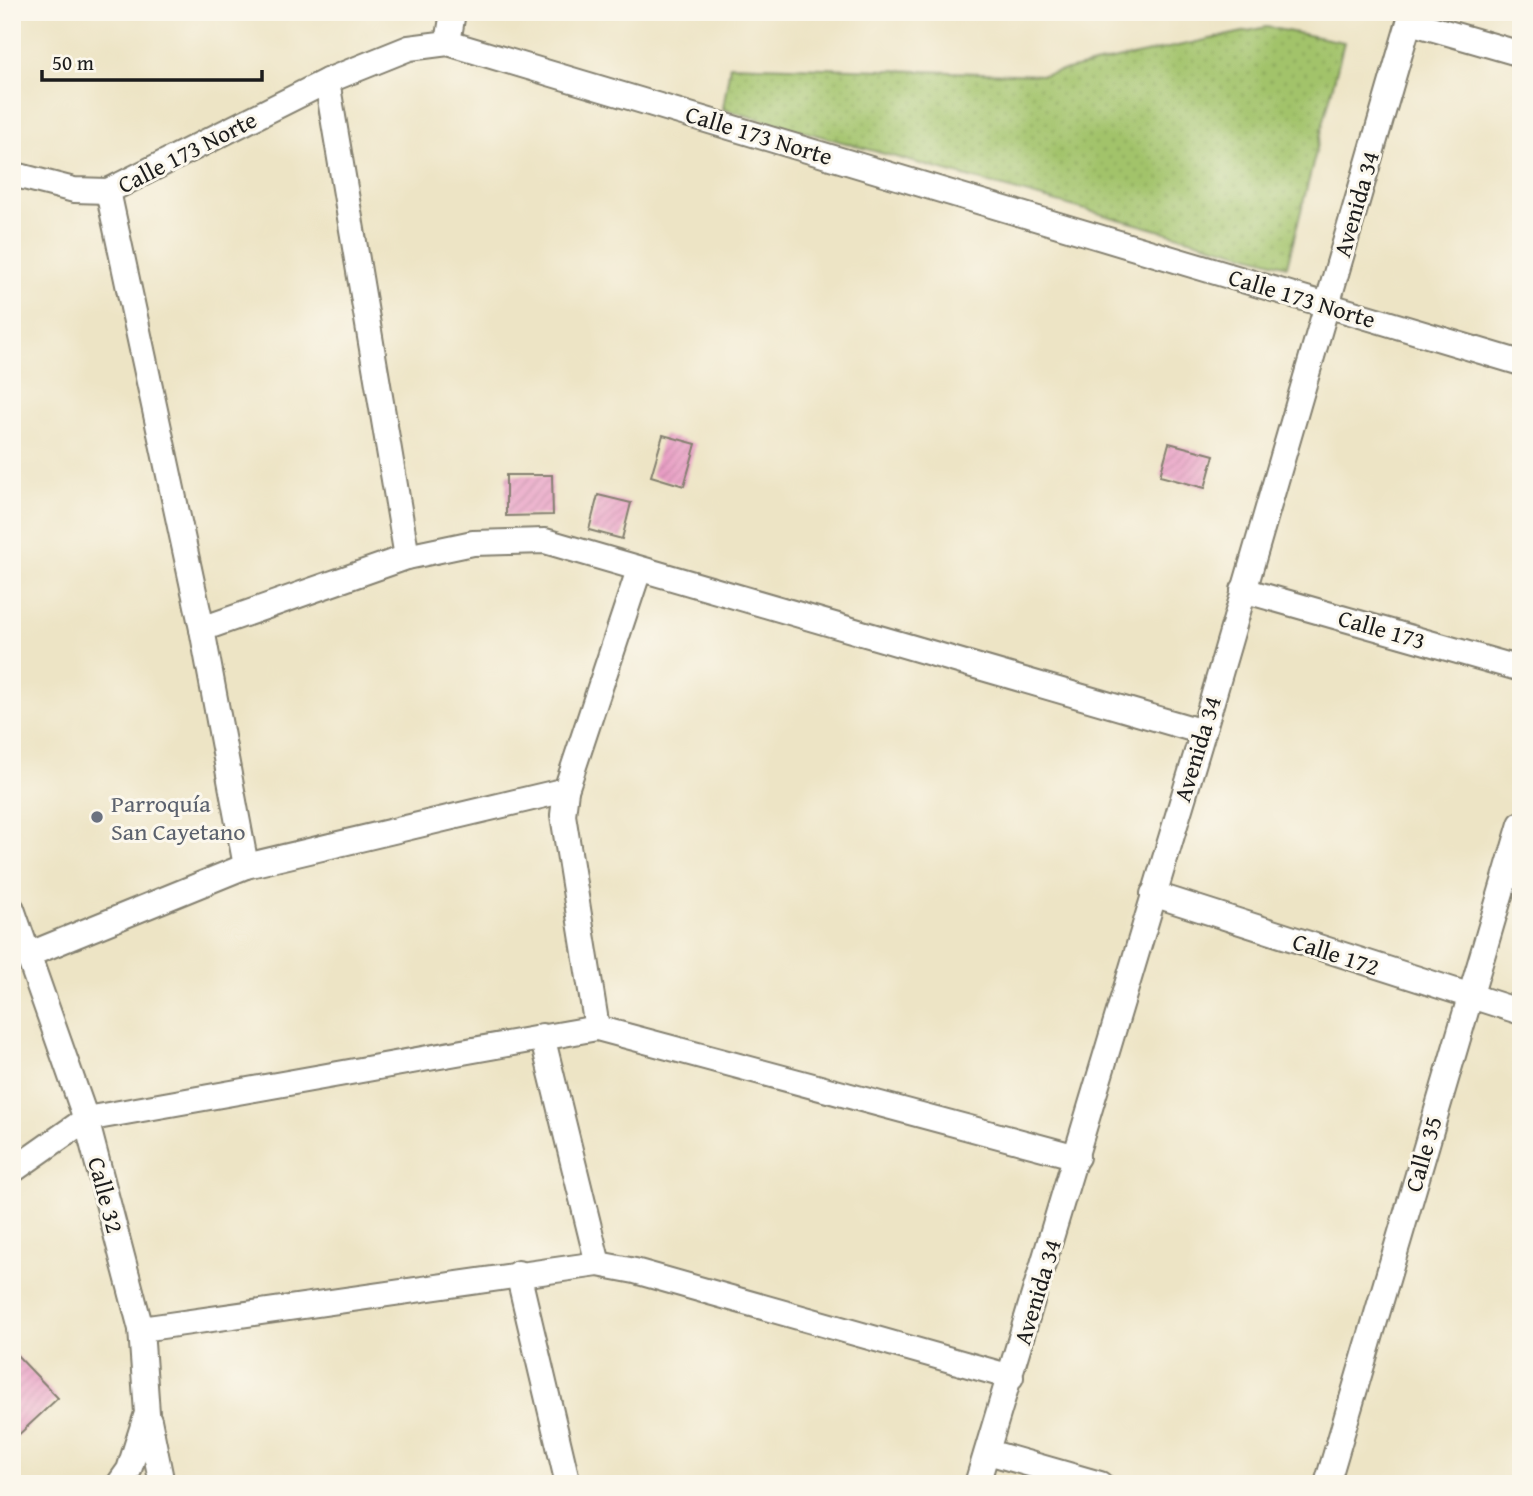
<svg xmlns="http://www.w3.org/2000/svg" width="1533" height="1496" viewBox="0 0 1533 1496" font-family="'Gentium Book Plus',serif">
	<style>
		.green { fill: url(#green-dots); stroke: #5f7044; stroke-width: 2 }
		.building { fill: url(#building-hatch) }
		.lines { fill: none; stroke-linecap: round; stroke-linejoin: round }
		.street-casing { stroke: #848070; stroke-width: 28 }
		.street { stroke: #fff; stroke-width: 24 }
		.worship-dot { fill: #6b7280; stroke: #fbf7ec; stroke-width: 2.5 }
		.labels { text-anchor: middle; dominant-baseline: central; stroke-width: 6; stroke-linejoin: round; paint-order: stroke }
		.street-label { font-size: 24px; fill: #1c1c1c; stroke: #fbf7ec }
		.worship-label { font-size: 24px; fill: #5b616d; stroke: #fbf7ec; text-anchor: start }
	</style>
	<defs>
		<pattern id="green-dots" width="8" height="8" patternUnits="userSpaceOnUse" patternTransform="scale(1.75)"><rect width="8" height="8" fill="#a2c36b"/><path d="M2 2h.1M6 6h.1" fill="none" stroke="#8ba75c" stroke-width="1.8" stroke-linecap="round"/></pattern>
		<pattern id="building-hatch" width="6" height="6" patternUnits="userSpaceOnUse" patternTransform="scale(1.75)"><rect width="6" height="6" fill="#e89dc4"/><path d="M-1 1l2-2M0 6l6-6M5 7l2-2" fill="none" stroke="#c687a8"/></pattern>
	</defs>
	<rect width="100%" height="100%" fill="#fbf7ec"/>
	<filter id="ink" filterUnits="userSpaceOnUse"><feTurbulence type="fractalNoise" baseFrequency=".0143" numOctaves="2"/><feDisplacementMap in="SourceGraphic" scale="14" xChannelSelector="R" yChannelSelector="G"/><feConvolveMatrix kernelMatrix="1 2 1 2 8 2 1 2 1" color-interpolation-filters="sRGB"/></filter>
	<filter id="wash" filterUnits="userSpaceOnUse"><feTurbulence type="fractalNoise" baseFrequency=".00686" numOctaves="4" result="noise"/><feDisplacementMap in="SourceGraphic" scale="28" xChannelSelector="R" yChannelSelector="G"/><feGaussianBlur stdDeviation="1.57" result="paint"/><feColorMatrix in="noise" values="0 0 0 0 0 0 0 0 0 0 0 0 0 0 0 0 0 1.4 0 .05"/><feComposite in="paint" operator="in"/></filter>
	<g filter="url(#wash)">
		<rect width="100%" height="100%" fill="#ede4c5"/>
		<!-- green -->
		<path class="green" d="M1266 27 1344 42 1287 266 723 109 730 65 1043 75Z"/>
		<g id="blocks">
			<!-- building -->
			<g class="building">
				<path d="M663 435 696 444 684 486 651 476Z"/>
				<path d="M1169 443 1214 455 1205 488 1160 476Z"/>
				<path d="M506 475H552L553 515 506 516Z"/>
				<path d="M598 495 631 503 622 539 589 530Z"/>
				<path d="M12 1350 58 1398 12 1441Z"/>
			</g>
		</g>
	</g>
	<g filter="url(#ink)">
		<use href="#blocks" fill-opacity="0" stroke="#848070" stroke-width="2"/>
		<g class="lines">
			<defs>
				<g id="street">
					<path d="M1410 22 1521 54"/>
					<path d="M448 43 453 12"/>
					<path d="M327 81 407 557"/>
					<path d="M12 174 74 190 108 191 327 81 409 48 448 43 1521 363"/>
					<path d="M108 191 202 629 246 866"/>
					<path d="M1243 590 1521 669"/>
					<path d="M202 629 407 557 473 543 545 541 1203 732"/>
					<path d="M1153 894 1521 1012"/>
					<path d="M12 909 86 1119 141 1329 147 1413 129 1470 119 1484"/>
					<path d="M30 954 246 866 566 790"/>
					<path d="M597 1028 563 815 566 790 639 570"/>
					<path d="M542 1036 598 1264"/>
					<path d="M12 1171 86 1119 597 1028 1077 1157"/>
					<path d="M518 1273 568 1484"/>
					<path d="M141 1329 598 1264 635 1271 1011 1377"/>
					<path d="M149 1420 162 1484"/>
					<path d="M988 1452 1100 1484"/>
					<path d="M977 1484 1203 732 1412 12"/>
					<path d="M1327 1484 1521 824"/>
				</g>
			</defs>
			<!-- street casing -->
			<use href="#street" class="street-casing"/>
			<!-- street -->
			<use href="#street" class="street"/>
		</g>
	</g>
	<!-- markers -->
	<circle class="worship-dot" cx="97" cy="817" r="7"/>
	<g class="labels">
		<!-- street labels -->
		<g class="street-label">
			<text transform="translate(759 135) rotate(17)">Calle 173 Norte</text>
			<text transform="translate(187 152) rotate(-27)">Calle 173 Norte</text>
			<text transform="translate(1356 204) rotate(-74)">Avenida 34</text>
			<text transform="translate(1302 298) rotate(17)">Calle 173 Norte</text>
			<text transform="translate(1382 629) rotate(16)">Calle 173</text>
			<text transform="translate(1197 749) rotate(-73)">Avenida 34</text>
			<text transform="translate(1336 954) rotate(18)">Calle 172</text>
			<text transform="translate(1423 1154) rotate(-74)">Calle 35</text>
			<text transform="translate(106 1195) rotate(75)">Calle 32</text>
			<text transform="translate(1037 1292) rotate(-73)">Avenida 34</text>
		</g>
		<!-- worship labels -->
		<g class="worship-label">
			<text x="111" y="803">Parroquía<tspan x="111" dy="28">San Cayetano</tspan></text>
		</g>
	</g>
	<!-- margin -->
	<rect width="1533" height="1496" fill="none" stroke="#fbf7ec" stroke-width="42"/>
	<!-- scale -->
	<path d="M42 70v10h220v-10" fill="none" stroke="#1c1c1c" stroke-width="3.5"/>
	<text x="52" y="70" font-size="21" fill="#1c1c1c" stroke="#fbf7ec" stroke-width="5" paint-order="stroke">50 m</text>
</svg>
